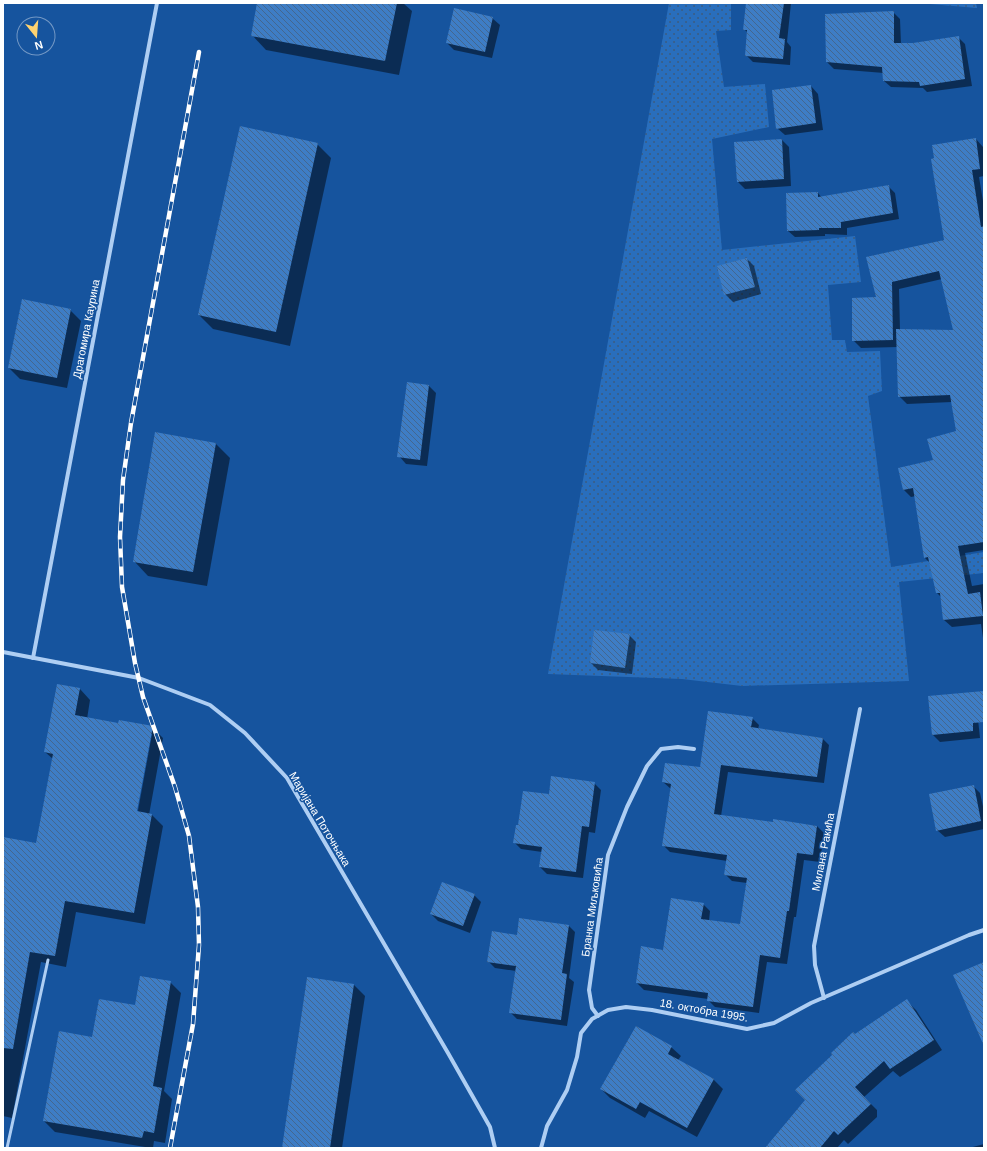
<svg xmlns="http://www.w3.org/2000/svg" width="987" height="1151" viewBox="0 0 987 1151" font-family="Arial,sans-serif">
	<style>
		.grass { fill: url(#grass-dots) }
		.shadow { fill: #0007; fill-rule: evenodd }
		.building { fill: url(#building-back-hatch) }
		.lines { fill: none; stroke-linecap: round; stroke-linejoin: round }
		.lane { stroke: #aecef3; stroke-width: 3 }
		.street { stroke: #aecef3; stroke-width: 4 }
		.rail-casing { stroke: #fff; stroke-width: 4.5 }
		.rail { stroke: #16549e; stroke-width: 3; stroke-dasharray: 9; stroke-linecap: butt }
		.labels { text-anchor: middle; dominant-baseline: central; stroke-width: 3; stroke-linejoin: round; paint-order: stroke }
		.street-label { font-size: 11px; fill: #fff; stroke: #16549e }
	</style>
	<defs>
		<pattern id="grass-dots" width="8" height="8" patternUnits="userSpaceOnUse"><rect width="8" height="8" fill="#296ebc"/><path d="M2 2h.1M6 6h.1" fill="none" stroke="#3c5b7e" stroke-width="1.8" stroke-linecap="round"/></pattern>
		<pattern id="building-back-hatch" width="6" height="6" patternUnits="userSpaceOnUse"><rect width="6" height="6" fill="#3e7dc5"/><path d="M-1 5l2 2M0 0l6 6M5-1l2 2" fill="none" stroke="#44678f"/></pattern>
	</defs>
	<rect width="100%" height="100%" fill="#16549e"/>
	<!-- grass -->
	<g class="grass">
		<path d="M669 3H731V30L716 31 724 87 765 84 769 127 712 139 722 250 855 236 861 282 828 285 832 340H845L847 352 880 351 882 391 868 396 891 567 984 552V573L899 582 909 681 742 686 682 679 548 674Z"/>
		<path d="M918 3H976L977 8Z"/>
	</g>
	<!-- shadow -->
	<g class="shadow">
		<path d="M258 3H403L412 11 399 75 266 50 252 35Z"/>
		<path d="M747 3H791L787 42 791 47 790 65 753 62 746 55 748 33 744 29Z"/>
		<path d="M893 12 900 19 901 44H913L958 37 965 44 972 86 927 92 923 88 891 87 884 81V73L834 69 827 62Z"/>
		<path d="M492 18 500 25 492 58 454 50 447 43Z"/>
		<path d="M811 86 818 94 823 130 785 135 777 128Z"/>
		<path d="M976 139 983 147 984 154V176L979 177 984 207V550L965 553 972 586 984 584V645L981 624 952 627 944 620 941 597 937 593 931 564 925 558 916 496 911 497 904 490 899 469 935 461 957 432 952 402 907 404 899 396 898 347 861 348 853 340 878 298 868 258 945 240ZM942 279 954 331 900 330 899 289Z"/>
		<path d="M782 140 789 147 791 186 745 189 738 182Z"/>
		<path d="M317 144 331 158 290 346 213 329 199 315Z"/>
		<path d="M888 186 895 193 899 219 847 228V235L825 234V236L795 237 788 231 818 193 822 198Z"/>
		<path d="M747 259 754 266 761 294 733 302 725 294Z"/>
		<path d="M70 310 81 321 67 388 20 379 9 368Z"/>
		<path d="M408 383 429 386 436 393 427 466 406 464 399 456Z"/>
		<path d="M216 444 230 458 207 586 148 576 134 561Z"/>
		<path d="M629 635 636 642 632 674 598 670 591 663Z"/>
		<path d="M80 689 90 700 87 719 119 724 152 727 163 738 149 815H152L163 826 145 924 76 912 66 967 41 962 12 1118 3 1116V838L37 844 53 759 45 752ZM150 734H152L137 816H135Z"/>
		<path d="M976 700 980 738 940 742 933 735Z"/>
		<path d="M752 718 759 725 758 729 822 738 829 745 824 783 728 772 721 816 774 823 817 826 824 833 820 862 804 860 796 917H794L787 964 767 962 759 1013 715 1007 708 1000V999L644 990 637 983 703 904 710 911 709 921 741 925 747 883 732 881 725 874 727 861 670 852 663 845 671 789 663 782 701 768Z"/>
		<path d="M594 783 601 790 595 833 589 832 583 878 547 874 540 867 542 852 521 849 514 842 519 826 550 795Z"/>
		<path d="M973 786 980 793 984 811V829L945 837 937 830Z"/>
		<path d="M474 895 481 902 470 933 438 921 431 914Z"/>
		<path d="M569 926 575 932 569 978 574 982 567 1026 517 1019 510 1012 516 971 495 968 488 961 518 936Z"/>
		<path d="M307 978 354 985 365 996 342 1148H283Z"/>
		<path d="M170 982 181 993 164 1091 172 1099 165 1143 154 1141 153 1148H151L55 1132 44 1121 93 1038Z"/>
		<path d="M907 1001 916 1010 942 1050 900 1077 893 1071 864 1097 877 1110V1117L848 1144 844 1140 837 1148H776L834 1055 855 1035Z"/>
		<path d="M671 1047 681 1056 678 1060 714 1080 723 1089 697 1137 649 1111 645 1118 610 1098 601 1089Z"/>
		<path d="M984 1144V1148H969Z"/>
	</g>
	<!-- building -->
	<g class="building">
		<path d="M257 3H397L385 61 251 36Z"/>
		<path d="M746 3H784L779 38 785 39 783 59 745 56 747 30H743Z"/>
		<path d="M454 8 493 17 485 52 446 43Z"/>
		<path d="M894 11V43H913L959 36 965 79 920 86 919 82 883 81 882 67 826 62 825 14Z"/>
		<path d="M811 85 816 123 776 129 772 90Z"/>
		<path d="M240 126 318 143 276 332 198 315Z"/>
		<path d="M976 138 980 169 972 170 981 227 984 226V542L958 546 968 594 980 592 983 616 943 620 940 593H936L928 557 924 558 913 488 903 490 898 468 933 460 927 439 956 431 950 395 898 397 896 329 953 330 939 271 892 282 893 340 852 341V298L876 297 866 257 944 240 931 159 934 158 932 145Z"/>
		<path d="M782 139 784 179 737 182 734 142Z"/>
		<path d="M889 185 893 213 841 222V228H819V230L787 231 786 193 818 192V197Z"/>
		<path d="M747 258 755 287 724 295 717 266Z"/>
		<path d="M22 299 71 309 57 378 8 368Z"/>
		<path d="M407 382 429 385 420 460 397 457Z"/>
		<path d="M155 432 216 443 193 572 133 562Z"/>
		<path d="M594 630 630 634 625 668 590 663Z"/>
		<path d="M57 684 80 688 75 715 118 723 119 720 153 726 137 811 152 814 134 913 65 901 55 956 30 952 13 1049 3 1048V837L36 843 53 754 44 752Z"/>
		<path d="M984 691V722L973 723V731L932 735 928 696Z"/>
		<path d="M708 711 753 717 751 727 823 738 817 777 721 765 714 814 773 822V819L817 826 813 855 797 853 789 911H787L780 958 760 955 753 1007 707 1001 708 993 636 983 641 946 663 950 671 898 704 903 701 919 740 924 747 878 724 875 727 855 662 846 671 784 662 782 665 763 700 767Z"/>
		<path d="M551 776 595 782 589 827 582 826 576 872 539 867 542 847 513 843 516 825H518L523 791 549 794Z"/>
		<path d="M974 785 981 821 936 831 929 794Z"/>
		<path d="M442 882 475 894 463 926 430 914Z"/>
		<path d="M519 918 569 925 562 973 567 974 561 1020 509 1013 516 966 487 962 492 931 517 935Z"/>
		<path d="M984 962V1046L953 975Z"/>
		<path d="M140 976 171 981 153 1086 162 1088 154 1133 144 1131 142 1138 43 1121 59 1031 92 1037 99 999 135 1005Z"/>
		<path d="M307 977 354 984 330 1148H282Z"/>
		<path d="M907 999 934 1040 890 1069 884 1061 855 1087 871 1104 838 1135 834 1131 820 1148H765L805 1100 795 1090 832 1055 831 1053 853 1032 855 1034Z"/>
		<path d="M636 1026 672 1046 668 1054 714 1079 687 1128 640 1102 636 1109 600 1089Z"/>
	</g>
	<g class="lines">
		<!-- lane -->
		<path class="lane" d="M7 1148 48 960"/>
		<!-- street -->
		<g class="street">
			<path d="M3 652 139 678 210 705 245 733 287 778 448 1053 490 1127 495 1148"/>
			<path d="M33 658 157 3"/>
			<path d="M824 998 815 965 814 946 860 709"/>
			<path d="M598 1016 592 1008 589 990 608 855 627 807 647 766 661 749 678 747 694 749"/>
			<path d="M541 1148 547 1126 567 1090 577 1057 581 1033 592 1019 608 1010 626 1007 652 1010 747 1029 774 1023 811 1003 969 935 984 930"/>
		</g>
		<defs>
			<path id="rail" d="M170 1148 193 1024 199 945 198 907 189 836 175 787 143 697 135 663 122 587 120 537 123 480 131 423 199 52"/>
		</defs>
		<!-- rail casing -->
		<use href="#rail" class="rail-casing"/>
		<!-- rail -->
		<use href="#rail" class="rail"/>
	</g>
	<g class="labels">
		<!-- street labels -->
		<g class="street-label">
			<text transform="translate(86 329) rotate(-79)">Драгомира Каурина</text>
			<text transform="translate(320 819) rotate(59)">Маријана Поточњака</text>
			<text transform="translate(823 852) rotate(-79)">Милана Ракића</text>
			<text transform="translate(592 907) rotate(-82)">Бранка Миљковића</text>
			<text transform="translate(704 1010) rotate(10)">18. октобра 1995.</text>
		</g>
	</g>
	<!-- border -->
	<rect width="987" height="1151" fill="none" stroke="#ffffff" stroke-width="8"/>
	<!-- north arrow -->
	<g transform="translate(36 36) rotate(163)"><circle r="19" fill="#16549e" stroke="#7398c5"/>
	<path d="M0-3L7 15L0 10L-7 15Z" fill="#ffd370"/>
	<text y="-6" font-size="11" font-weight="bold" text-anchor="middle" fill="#ffffff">N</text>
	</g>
</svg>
